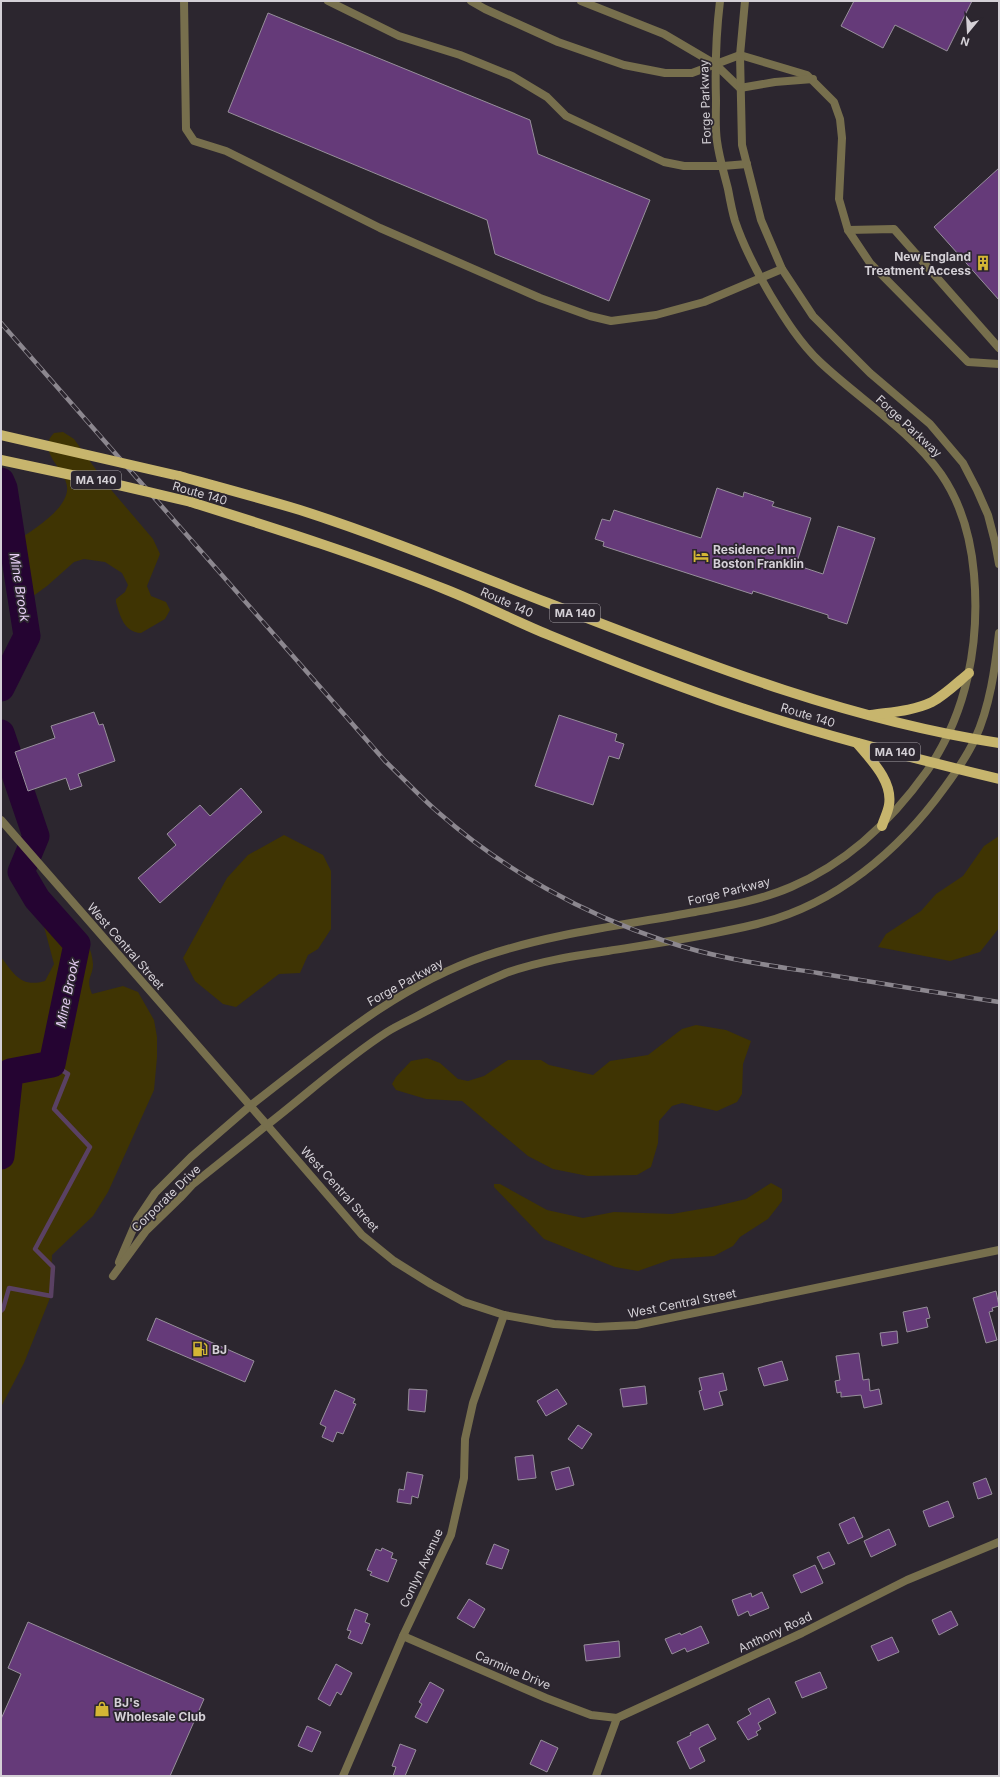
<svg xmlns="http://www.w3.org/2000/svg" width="1000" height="1777" viewBox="0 0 1000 1777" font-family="Inter,sans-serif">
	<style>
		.green { fill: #3f3403 }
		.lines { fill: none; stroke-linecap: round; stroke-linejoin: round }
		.stream { stroke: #5a4163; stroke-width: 4.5 }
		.river { stroke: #250432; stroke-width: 27 }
		.building { fill: #653a79; stroke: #978f9b }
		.minor { stroke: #776f4d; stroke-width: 8 }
		.tertiary { stroke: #776f4d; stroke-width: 8 }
		.primary { stroke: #c7b56d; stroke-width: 10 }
		.rail-casing { stroke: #8c878f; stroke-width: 4.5 }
		.rail { stroke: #2c262f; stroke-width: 3; stroke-dasharray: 9; stroke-linecap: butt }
		.primary-bridge { stroke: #c7b56d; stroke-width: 10 }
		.labels { text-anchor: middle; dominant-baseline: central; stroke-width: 3.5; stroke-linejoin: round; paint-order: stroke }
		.shield { fill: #2c262f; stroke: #a29da4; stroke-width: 1 }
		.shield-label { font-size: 11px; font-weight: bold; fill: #d4d0d6 }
		.street-label { font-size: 12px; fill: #d4d0d6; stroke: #2c262f }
		.poi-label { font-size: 12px; font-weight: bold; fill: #d4d0d6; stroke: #2c262f; text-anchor: start }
		.water-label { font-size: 13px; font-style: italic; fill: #e7cff4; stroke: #2c262f }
	</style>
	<rect width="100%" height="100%" fill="#2c262f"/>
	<!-- green -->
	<g class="green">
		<path d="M63 432 74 439 107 485 153 539 160 554 147 586 151 596 166 602 170 610 165 619 141 633C124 632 120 616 116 602V599L125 592 128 585 122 573 105 562 84 559 74 562 47 586 18 607 13 570 15 542C31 531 64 512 67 491 70 471 34 452 54 433Z"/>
		<path d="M284 835 323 855 331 871V929L318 949 308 955 300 973 279 974 236 1007 223 1004 195 981 183 958 227 878 248 855Z"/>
		<path d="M999 836V928L980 952 950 961 878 947 886 934 921 911 936 894 963 876 984 846Z"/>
		<path d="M50 898C69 916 91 936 93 964 93 977 85 978 92 994L123 986 138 992 154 1020 157 1037V1057L154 1090 108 1192 93 1216 52 1255 50 1298 24 1363 1 1407V957C14 974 21 988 45 981L54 964 42 919Z"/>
		<path d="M696 1025 726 1030 751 1041 743 1064 742 1094 737 1102 717 1111 682 1103 672 1106 659 1121 658 1143 651 1167 637 1175 588 1176 553 1169 528 1156 462 1101 426 1099 396 1090 392 1084 396 1077 411 1061 427 1058 440 1063 458 1079 468 1081 484 1076 508 1060H541L549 1065 593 1075 610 1061 648 1055 682 1029Z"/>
		<path d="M771 1183 782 1189V1201L768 1219 740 1237 733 1246 714 1256 672 1259 638 1271 615 1267 544 1239 494 1187V1184H500L547 1210 583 1218 614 1212 672 1214 712 1207 746 1199Z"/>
	</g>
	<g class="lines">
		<!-- stream -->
		<path class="stream" d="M1 1311 3 1309 9 1288 51 1296 53 1267 35 1249 90 1147 54 1109 68 1074 52 1064"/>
		<!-- river -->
		<g class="river">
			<path d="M1 481 4 488 27 636 1 688"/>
			<path d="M1 733 36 836 21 872 37 899 77 944 52 1064 10 1072 1 1156"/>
		</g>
	</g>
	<!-- building -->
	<g class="building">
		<path d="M854 1H972L947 51 895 25 883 48 841 26Z"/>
		<path d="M268 13 530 120 538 154 650 200 609 301 495 254 487 220 228 112Z"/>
		<path d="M999 168V300L934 227Z"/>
		<path d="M717 488 743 497 744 492 774 502 772 506 811 518 796 565 823 574 838 526 875 538 847 624 828 618V615L753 591 752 594 603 546 604 542 595 539 602 519 610 521 614 510 701 538Z"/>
		<path d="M94 712 99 725 103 724 115 761 78 774 82 786 70 790 66 778 28 791 15 752 55 738 51 726Z"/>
		<path d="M559 715 617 734 615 741 624 744 619 759 609 756 593 805 535 786Z"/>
		<path d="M241 788 262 812 160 903 138 878 176 845 167 834 200 805 210 816Z"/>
		<path d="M996 1291 999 1306 992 1308 993 1311 989 1312 997 1340 986 1343 973 1298Z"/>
		<path d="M927 1307 930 1318 926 1319 928 1327 907 1332 903 1312Z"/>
		<path d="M156 1318 254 1361 245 1382 147 1340Z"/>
		<path d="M897 1331 898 1343 882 1346 880 1333Z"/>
		<path d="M859 1353 863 1380 869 1379 870 1391 879 1389 882 1404 864 1408 861 1395 841 1397V1392L837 1393 835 1381 840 1380 836 1356Z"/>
		<path d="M782 1361 788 1380 764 1386 758 1368Z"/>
		<path d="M723 1373 727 1390 719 1392 723 1405 704 1410 699 1391 702 1390 699 1378Z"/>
		<path d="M645 1386 647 1404 623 1407 620 1389Z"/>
		<path d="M409 1389 427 1390 425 1412 408 1410Z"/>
		<path d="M557 1389 567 1404 546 1416 537 1401Z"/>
		<path d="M335 1390 355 1399 353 1403 356 1404 343 1434 337 1432 333 1442 322 1437 326 1427 320 1424Z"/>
		<path d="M578 1425 592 1434 582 1449 568 1439Z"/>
		<path d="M533 1455 536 1478 518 1480 515 1457Z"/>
		<path d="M569 1467 574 1485 556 1490 551 1472Z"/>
		<path d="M407 1472 423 1475 418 1498 412 1496 411 1504 397 1502 399 1489 404 1490Z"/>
		<path d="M986 1478 992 1494 978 1499 973 1483Z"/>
		<path d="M948 1501 954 1517 929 1527 923 1511Z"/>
		<path d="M854 1517 863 1537 848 1544 839 1524Z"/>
		<path d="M889 1529 896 1545 871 1557 864 1541Z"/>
		<path d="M494 1544 509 1550 502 1569 486 1564Z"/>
		<path d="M382 1548 393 1553 391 1558 397 1560 388 1582 370 1575 372 1572 367 1570 376 1549 381 1551Z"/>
		<path d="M829 1552 835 1564 823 1569 817 1557Z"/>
		<path d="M815 1565 823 1583 801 1593 793 1575Z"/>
		<path d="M762 1592 769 1608 750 1616 748 1611 738 1616 732 1600 751 1593 752 1597Z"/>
		<path d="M469 1599 485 1609 474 1628 457 1618Z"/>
		<path d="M355 1609 368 1614 365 1622 370 1624 362 1644 348 1638 351 1631 347 1630Z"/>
		<path d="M951 1611 958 1625 939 1635 932 1620Z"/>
		<path d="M28 1622 204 1699 170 1776H1V1719L21 1674 8 1668Z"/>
		<path d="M701 1626 709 1643 687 1652 685 1648 672 1654 665 1639 680 1633 681 1635Z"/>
		<path d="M892 1637 899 1652 878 1661 871 1646Z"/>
		<path d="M619 1641 620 1657 586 1661 584 1645Z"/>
		<path d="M336 1664 352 1673 341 1695 337 1692 330 1706 318 1699Z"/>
		<path d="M820 1672 827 1688 802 1698 795 1682Z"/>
		<path d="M430 1682 444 1690 427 1723 415 1717 422 1704 419 1702Z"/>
		<path d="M769 1698 776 1713 758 1723 761 1729 756 1732 758 1735 748 1740 737 1722 751 1714 748 1709Z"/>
		<path d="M708 1724 716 1739 699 1748 705 1761 690 1769 677 1742 691 1735 690 1733Z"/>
		<path d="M307 1726 321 1732 312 1752 298 1746Z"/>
		<path d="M541 1740 558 1748 547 1772 530 1764Z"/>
		<path d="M400 1744 416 1750 405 1776H393L396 1767 392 1766Z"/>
	</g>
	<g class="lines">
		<!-- minor -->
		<g class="minor">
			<path d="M184 1 186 129 194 141 226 151 380 228 540 298 590 316 611 321 656 315 704 302 782 269"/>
			<path d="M328 1 399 36 460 55 512 76 547 97 566 116 664 162 684 166H723L747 164"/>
			<path d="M471 1 485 9 558 42 624 65 665 73H692L740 55 807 75 834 102 840 119 842 138 839 199 848 230 870 263 968 362 999 364"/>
			<path d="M581 1 664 34 715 64 740 88 775 82 813 79"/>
			<path d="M848 230 894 229 999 348"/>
			<path d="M119 1262 137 1220 155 1193 191 1157 250 1106"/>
			<path d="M113 1276 146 1231 180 1198 192 1185 267 1125 362 1235 394 1261 431 1284 464 1302 504 1315 554 1324 596 1327 636 1325 999 1250"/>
			<path d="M403 1636 546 1698 591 1715 617 1718"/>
			<path d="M343 1776 403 1636 451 1535 464 1478 465 1439 473 1403 504 1315"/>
			<path d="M596 1776 617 1718 802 1633 907 1580 999 1542"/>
		</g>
		<!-- tertiary -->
		<g class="tertiary">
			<path d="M745 1 740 55 742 145 761 220 782 269 813 316 870 373 930 424 963 463 977 490 988 515 995 542 999 564"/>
			<path d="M1 820 267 1125C307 1094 345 1059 387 1032 398 1025 410 1020 421 1014 449 999 477 985 506 973 539 961 574 956 608 951 658 943 708 936 757 924 835 905 899 851 945 787 956 772 967 756 975 739 990 706 995 669 999 633"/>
			<path d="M250 1106C323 1050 396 986 485 956 553 933 625 925 695 912 727 906 761 900 791 887 847 863 892 820 927 771 967 713 980 643 974 574 971 539 961 503 941 474 911 431 858 398 820 362 800 343 785 319 771 296 757 272 744 248 735 221 732 211 730 200 728 189 724 173 719 157 717 141 715 128 716 113 716 100 715 66 716 34 720 1"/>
		</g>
		<!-- primary -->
		<g class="primary">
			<path d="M179 476C219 487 260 498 300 510 384 537 466 571 548 603 696 660 842 719 999 743"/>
			<path d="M191 502C277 529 363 556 447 590 482 604 515 621 549 635 605 658 661 680 718 700 810 732 904 756 999 779"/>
			<path d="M871 715C891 712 913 711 932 702 946 694 957 683 969 673"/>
			<path d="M857 743C871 760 893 781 889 805 888 812 884 819 882 826"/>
		</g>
		<defs>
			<path id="rail" d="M1 323 385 761C403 778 420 797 439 813 504 870 583 914 665 941 714 958 767 965 818 973 878 983 939 993 999 1002"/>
		</defs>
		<!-- rail casing -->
		<use href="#rail" class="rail-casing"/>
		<!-- rail -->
		<use href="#rail" class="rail"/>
		<!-- primary-bridge -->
		<g class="primary-bridge">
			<path d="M1 435 179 476"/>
			<path d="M1 460 123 486 191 502"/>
		</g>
	</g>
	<!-- icons -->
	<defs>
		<symbol id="building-bare" viewBox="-9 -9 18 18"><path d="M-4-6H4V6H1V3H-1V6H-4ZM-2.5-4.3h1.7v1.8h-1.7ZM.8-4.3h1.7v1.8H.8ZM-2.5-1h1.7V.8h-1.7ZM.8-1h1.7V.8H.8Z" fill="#d4b635" stroke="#2c262f" stroke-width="2.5" paint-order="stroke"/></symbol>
		<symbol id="hotel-bare" viewBox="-9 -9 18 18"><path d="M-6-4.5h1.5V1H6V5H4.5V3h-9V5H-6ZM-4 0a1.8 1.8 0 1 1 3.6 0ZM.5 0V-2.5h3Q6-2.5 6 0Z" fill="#d4b635" stroke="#2c262f" stroke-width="2.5" paint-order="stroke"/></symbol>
		<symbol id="fuel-bare" viewBox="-9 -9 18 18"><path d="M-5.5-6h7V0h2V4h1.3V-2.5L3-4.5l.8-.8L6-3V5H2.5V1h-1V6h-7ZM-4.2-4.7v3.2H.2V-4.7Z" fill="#d4b635" stroke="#2c262f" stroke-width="2.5" paint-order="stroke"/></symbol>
		<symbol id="shop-bare" viewBox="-9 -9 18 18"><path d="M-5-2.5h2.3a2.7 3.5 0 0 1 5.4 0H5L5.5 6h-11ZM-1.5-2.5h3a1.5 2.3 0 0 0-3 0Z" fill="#d4b635" stroke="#2c262f" stroke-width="2.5" paint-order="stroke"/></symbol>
	</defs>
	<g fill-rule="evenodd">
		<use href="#building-bare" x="972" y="252" width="22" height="22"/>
		<use href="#hotel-bare" x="690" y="545" width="22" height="22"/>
		<use href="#fuel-bare" x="189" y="1338" width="22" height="22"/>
		<use href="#shop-bare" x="91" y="1698" width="22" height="22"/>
	</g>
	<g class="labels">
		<!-- shield labels -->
		<g class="shield">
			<rect x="71" y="471" width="50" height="18" rx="3"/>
			<rect x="550" y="604" width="50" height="18" rx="3"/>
			<rect x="870" y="743" width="50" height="18" rx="3"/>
		</g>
		<g class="shield-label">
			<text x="96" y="480">MA 140</text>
			<text x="575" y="613">MA 140</text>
			<text x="895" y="752">MA 140</text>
		</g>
		<!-- street labels -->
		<g class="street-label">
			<text transform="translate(705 102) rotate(-92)">Forge Parkway</text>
			<text transform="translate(909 426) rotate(43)">Forge Parkway</text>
			<text transform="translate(200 493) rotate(16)">Route 140</text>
			<text transform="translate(507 602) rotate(24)">Route 140</text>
			<text transform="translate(808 715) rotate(17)">Route 140</text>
			<text transform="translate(729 891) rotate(-14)">Forge Parkway</text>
			<text transform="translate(126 946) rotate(49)">West Central Street</text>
			<text transform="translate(405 982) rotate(-29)">Forge Parkway</text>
			<text transform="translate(340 1189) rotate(48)">West Central Street</text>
			<text transform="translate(166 1198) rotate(-44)">Corporate Drive</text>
			<text transform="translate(682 1303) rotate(-11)">West Central Street</text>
			<text transform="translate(421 1568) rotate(-65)">Conlyn Avenue</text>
			<text transform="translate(775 1632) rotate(-25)">Anthony Road</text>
			<text transform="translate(513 1670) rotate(23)">Carmine Drive</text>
		</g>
		<!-- poi labels -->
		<g class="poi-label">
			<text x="971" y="256" text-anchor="end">New England<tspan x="971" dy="14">Treatment Access</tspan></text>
			<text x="713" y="549">Residence Inn<tspan x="713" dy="14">Boston Franklin</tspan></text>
			<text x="212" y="1349">BJ</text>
			<text x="114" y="1702">BJ's<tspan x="114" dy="14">Wholesale Club</tspan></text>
		</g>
		<!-- water labels -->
		<g class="water-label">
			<text transform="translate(20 587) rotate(81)">Mine Brook</text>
			<text transform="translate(67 993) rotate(-78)">Mine Brook</text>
		</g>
	</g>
	<!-- border -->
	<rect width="1000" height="1777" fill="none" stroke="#d4d0d6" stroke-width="4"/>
	<!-- north arrow -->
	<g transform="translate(968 32) rotate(198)" stroke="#2c262f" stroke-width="3" paint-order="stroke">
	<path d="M0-3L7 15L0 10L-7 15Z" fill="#d4d0d6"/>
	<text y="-6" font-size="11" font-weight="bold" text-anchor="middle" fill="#d4d0d6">N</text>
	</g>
</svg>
